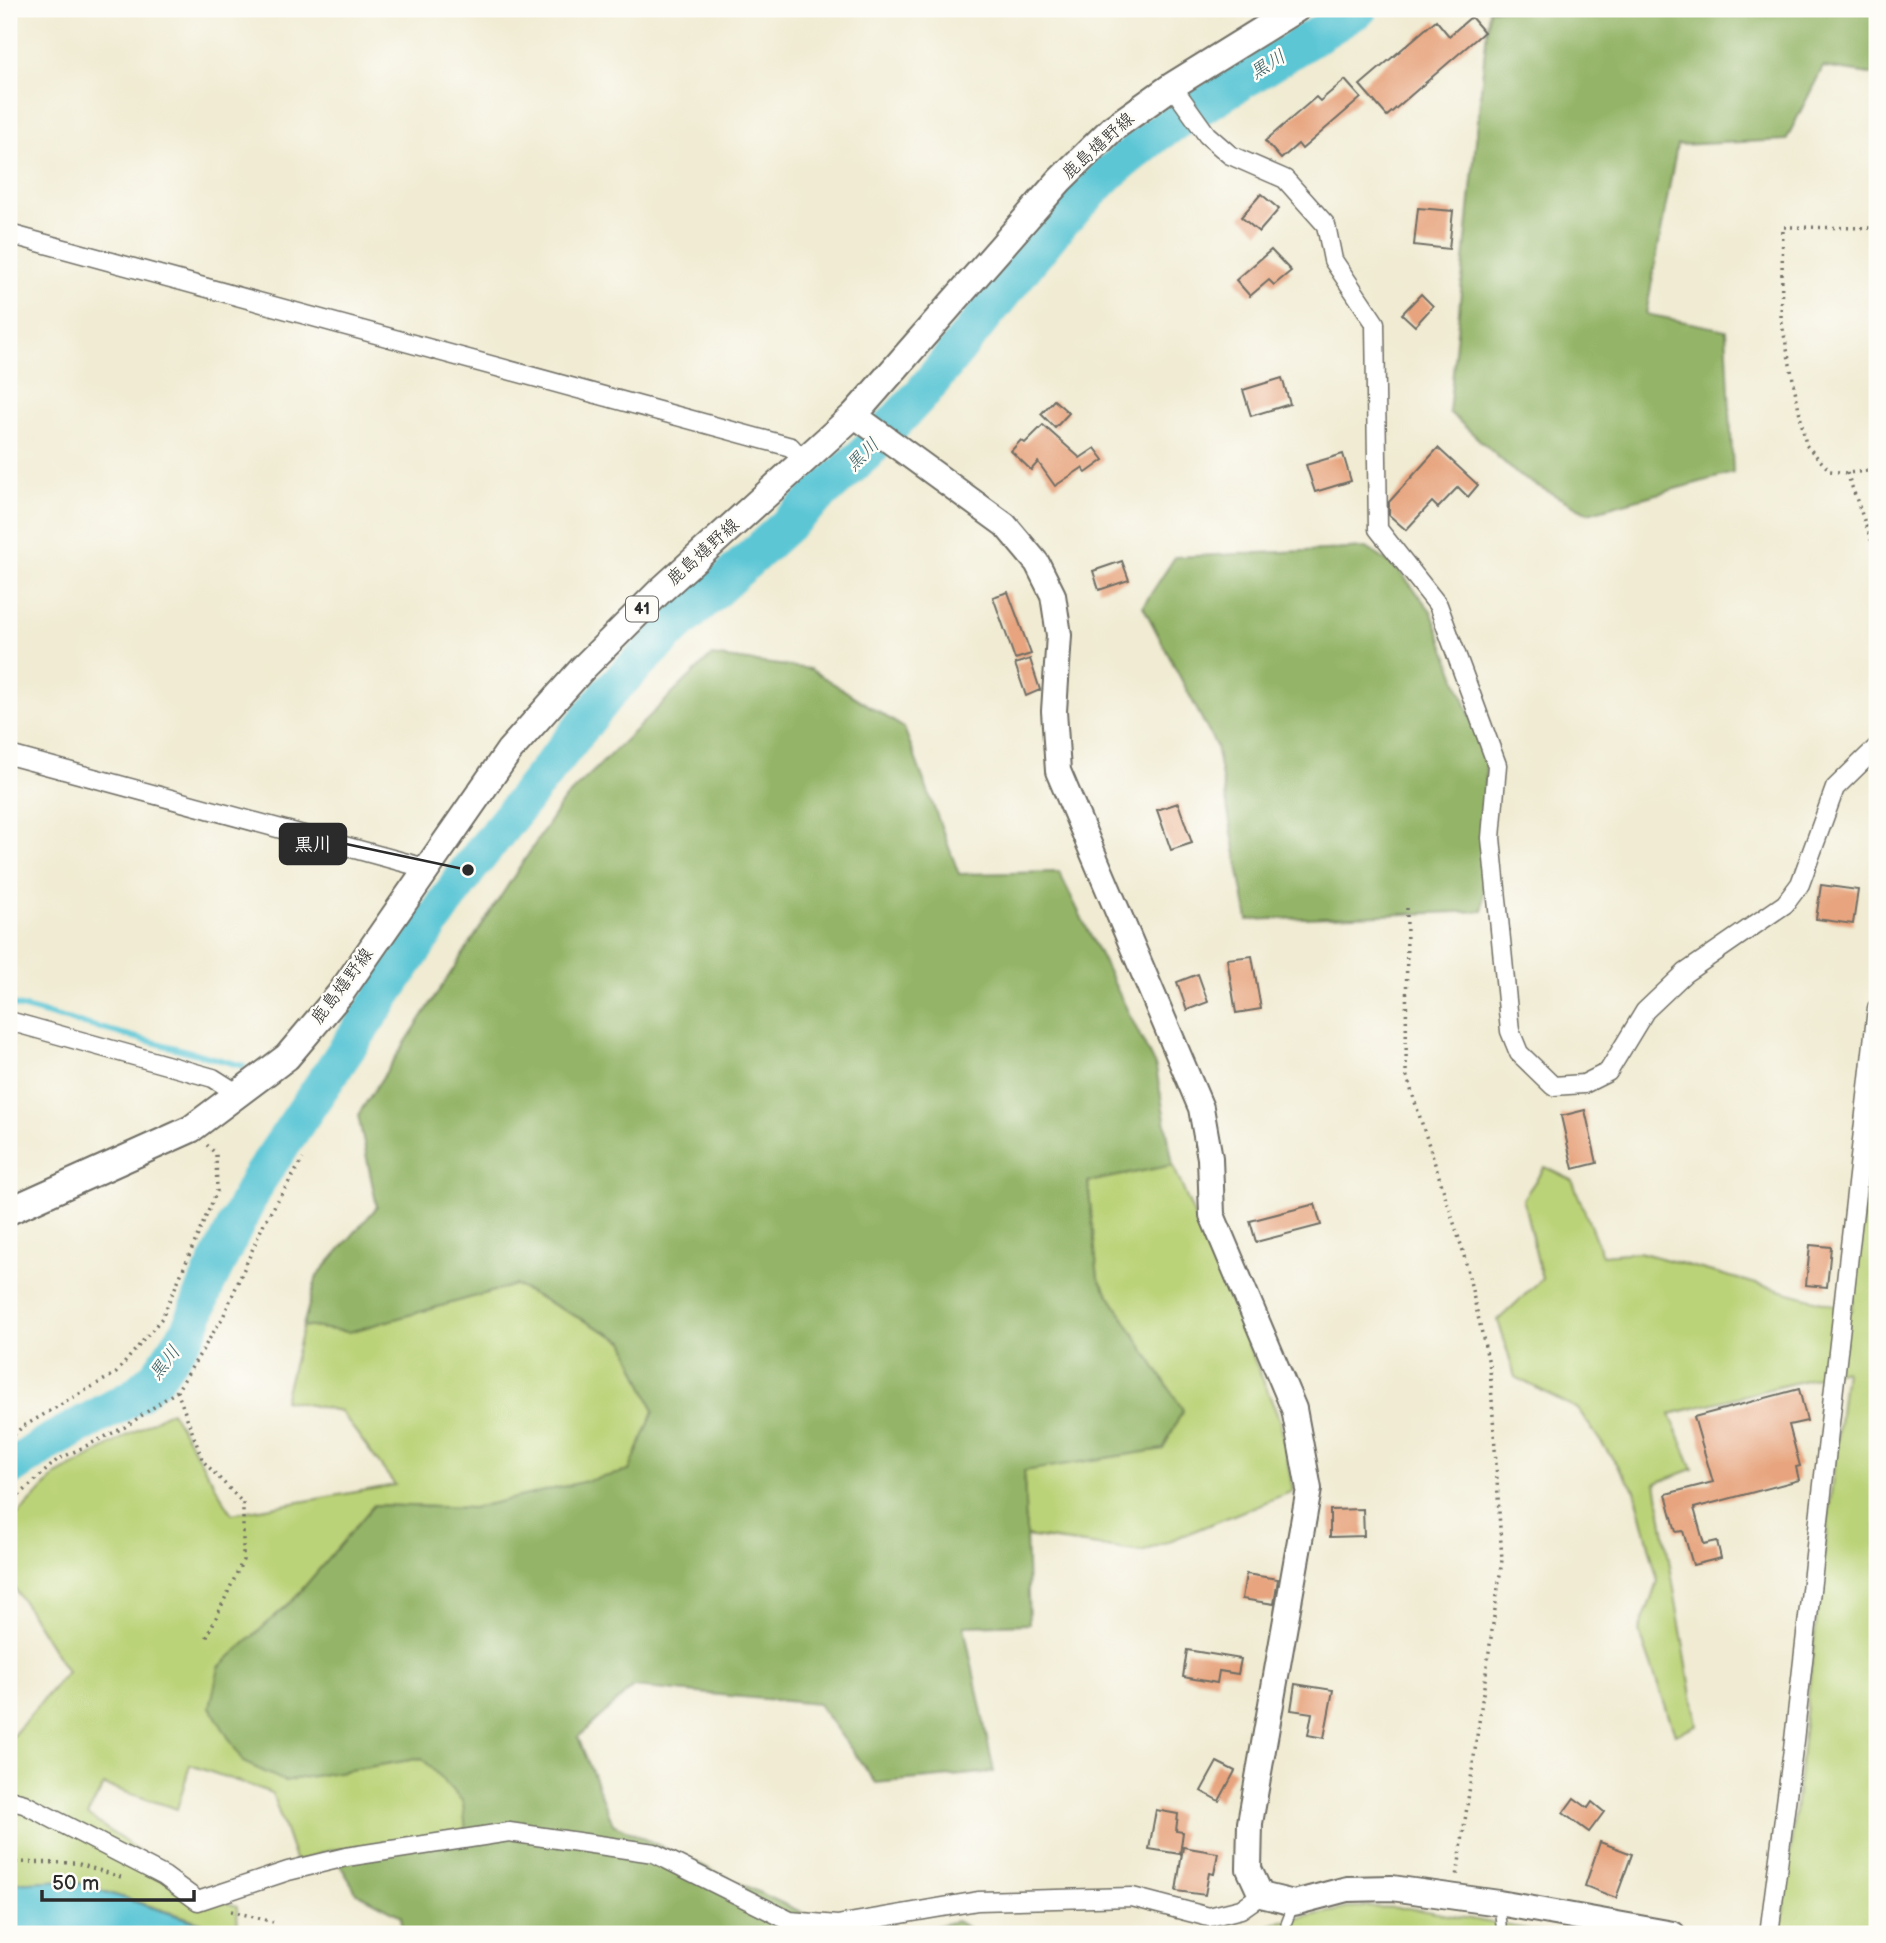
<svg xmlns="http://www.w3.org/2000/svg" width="1886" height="1943" viewBox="0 0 1886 1943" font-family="'Balsamiq Sans','Klee One',sans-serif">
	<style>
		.green { fill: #bbd378; stroke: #737f52; stroke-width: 2 }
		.forest { fill: #94b568; stroke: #60704a; stroke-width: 2 }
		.water { fill: #5bc6d5; stroke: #437880; stroke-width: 2 }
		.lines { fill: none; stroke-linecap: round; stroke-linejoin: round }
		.stream { stroke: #5bc6d5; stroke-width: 6 }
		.river { stroke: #5bc6d5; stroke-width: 37 }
		.building { fill: #e7a47e }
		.lane-casing { stroke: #706e65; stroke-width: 12 }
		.street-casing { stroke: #706e65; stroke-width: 21 }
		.secondary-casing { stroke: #706e65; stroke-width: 28 }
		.primary-casing { stroke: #706e65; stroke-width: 30 }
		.path { stroke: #706e65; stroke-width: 3.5; stroke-dasharray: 2 5; stroke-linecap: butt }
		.lane { stroke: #fff; stroke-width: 9 }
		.street { stroke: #fff; stroke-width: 18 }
		.secondary { stroke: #fff; stroke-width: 24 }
		.primary { stroke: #fff; stroke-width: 26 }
		.labels { text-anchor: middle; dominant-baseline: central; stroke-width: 5; stroke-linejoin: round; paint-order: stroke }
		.shield { fill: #fdfcf7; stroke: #6a6a68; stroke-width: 2 }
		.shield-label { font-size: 16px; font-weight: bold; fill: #2b2b2b }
		.street-label { font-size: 18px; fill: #2b2b2b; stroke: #fdfcf7 }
		.water-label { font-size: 19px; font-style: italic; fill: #3c6166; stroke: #fdfcf7 }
		.leader { fill: none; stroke: #2b2b2b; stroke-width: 2.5 }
		.callout-dot { fill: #2b2b2b; stroke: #fdfcf7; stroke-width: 2.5 }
		.callout { fill: #2b2b2b; stroke: #2b2b2b; stroke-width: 2.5 }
		.callout-label { font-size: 19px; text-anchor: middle; font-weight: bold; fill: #fff }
	</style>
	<rect width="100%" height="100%" fill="#fdfcf7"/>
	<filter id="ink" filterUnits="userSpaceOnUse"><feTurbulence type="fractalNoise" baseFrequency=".0143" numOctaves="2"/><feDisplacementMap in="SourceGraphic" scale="14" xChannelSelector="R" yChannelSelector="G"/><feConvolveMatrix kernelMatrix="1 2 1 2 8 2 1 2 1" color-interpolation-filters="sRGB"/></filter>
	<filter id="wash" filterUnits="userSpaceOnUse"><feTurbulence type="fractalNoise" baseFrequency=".00686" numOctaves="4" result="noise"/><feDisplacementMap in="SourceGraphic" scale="28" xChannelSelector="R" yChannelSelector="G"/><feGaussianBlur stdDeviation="1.57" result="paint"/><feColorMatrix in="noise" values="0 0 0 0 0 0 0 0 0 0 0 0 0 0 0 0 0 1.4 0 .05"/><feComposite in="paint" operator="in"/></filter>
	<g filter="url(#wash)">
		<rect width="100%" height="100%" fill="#f0ebd2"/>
		<!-- green -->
		<g class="green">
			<path d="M1877 1092V1934H1781L1845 1370 1670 1414 1693 1469 1656 1483 1697 1725 1675 1734 1639 1631 1658 1581 1635 1491 1578 1409 1515 1377 1498 1320 1542 1279 1523 1199 1545 1167 1572 1180 1602 1255 1639 1252 1852 1310Z"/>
			<path d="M1173 1165 1280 1421 1293 1491 1142 1552 1026 1536 1024 1470 1162 1449 1183 1410 1098 1278 1088 1182Z"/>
			<path d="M515 1285 624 1341 654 1411 630 1471 473 1508 374 1505 294 1599 219 1667 284 1781 423 1758 463 1802 467 1833 331 1850 296 1862 272 1793 190 1765 177 1809 104 1785 87 1815 200 1894 237 1906 238 1934 69 1880 9 1883V1740L67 1672 9 1579V1524L55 1476 171 1411 232 1514 395 1485 340 1411 284 1400 303 1326 349 1332Z"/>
			<path d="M1355 1907 1409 1908 1553 1934H1272L1269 1924Z"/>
		</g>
		<!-- forest -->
		<g class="forest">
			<path d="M1489 9H1877V75L1823 67 1786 140 1677 145 1646 314 1726 330 1733 473 1588 513 1519 476 1449 412Z"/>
			<path d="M1367 548 1397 568 1431 611 1486 759 1483 911 1248 920 1216 746 1143 606 1175 557Z"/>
			<path d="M711 656 810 669 904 728 959 874 1059 872 1156 1068 1173 1165 1088 1182 1098 1278 1183 1410 1163 1449 1024 1471 1029 1624 964 1626 994 1772 876 1783 818 1704 633 1687 578 1737 613 1824 848 1934H403L401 1916 357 1893 331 1850 466 1833 463 1802 422 1758 284 1781 243 1762 210 1707 219 1667 294 1599 374 1505 473 1508 629 1471 654 1411 624 1341 515 1285 349 1332 303 1326 317 1276 377 1207 358 1115 563 801Z"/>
			<path d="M956 1921 980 1934H905Z"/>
		</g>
		<!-- water -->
		<path class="water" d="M69 1880 232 1934H9V1883Z"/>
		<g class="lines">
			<!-- stream -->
			<path class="stream" d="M9 1004 243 1066"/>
			<!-- river -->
			<path class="river" d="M9 1469 46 1444 135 1396 158 1375 190 1329 207 1284 258 1180 468 870 611 690 676 626 867 452 923 392 1058 225 1109 173 1158 133 1359 9"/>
		</g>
		<g id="blocks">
			<!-- building -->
			<g class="building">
				<path d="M1471 17 1484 32 1387 116 1360 85 1436 20 1449 36Z"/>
				<path d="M1345 80 1361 98 1302 149 1298 144 1281 159 1265 141 1316 97 1320 101Z"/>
				<path d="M1261 194 1279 209 1259 232 1241 217Z"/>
				<path d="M1418 208 1453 211 1449 249 1414 245Z"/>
				<path d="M1271 250 1291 271 1274 285 1269 280 1250 296 1236 280Z"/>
				<path d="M1421 294 1433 306 1415 326 1402 314Z"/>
				<path d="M1282 378 1290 404 1251 416 1243 390Z"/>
				<path d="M1054 400 1069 413 1055 428 1041 414Z"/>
				<path d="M1043 425 1080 458 1095 448 1104 460 1086 473 1082 468 1055 486 1038 462 1031 470 1011 451 1021 440 1025 443Z"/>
				<path d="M1438 448 1478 485 1468 497 1458 487 1438 508 1432 502 1406 530 1389 515V502Z"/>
				<path d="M1343 454 1351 481 1315 492 1306 465Z"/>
				<path d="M1122 561 1129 580 1099 590 1093 571Z"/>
				<path d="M1008 592 1031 654 1015 659 993 597Z"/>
				<path d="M1030 659 1040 690 1026 696 1015 664Z"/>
				<path d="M1178 803 1192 843 1171 850 1157 810Z"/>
				<path d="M1821 885 1858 890 1853 924 1816 919Z"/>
				<path d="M1252 956 1261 1009 1236 1013 1227 959Z"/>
				<path d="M1198 974 1208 1002 1187 1010 1177 982Z"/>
				<path d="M1585 1110 1597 1163 1573 1169 1561 1116Z"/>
				<path d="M1315 1204 1321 1225 1256 1242 1250 1221Z"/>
				<path d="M1810 1245 1831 1247 1827 1287 1806 1285Z"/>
				<path d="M1799 1389 1807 1421 1789 1425 1800 1466 1796 1467 1799 1480 1694 1508 1704 1544 1717 1541 1721 1558 1693 1565 1683 1531 1676 1532 1666 1494 1713 1482 1694 1417Z"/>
				<path d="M1363 1509 1364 1536 1330 1537V1510Z"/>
				<path d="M1246 1574 1278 1579 1274 1604 1242 1599Z"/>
				<path d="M1187 1650 1241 1659 1238 1674 1219 1671 1217 1683 1183 1677Z"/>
				<path d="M1295 1684 1333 1690 1324 1738 1308 1735 1312 1713 1291 1710Z"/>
				<path d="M1217 1762 1235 1771 1219 1801 1201 1791Z"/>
				<path d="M1574 1798 1588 1808 1592 1802 1604 1812 1589 1832 1563 1813Z"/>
				<path d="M1156 1810 1178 1814 1176 1831 1183 1832 1180 1854 1149 1849Z"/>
				<path d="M1600 1842 1632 1854 1616 1898 1585 1886Z"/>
				<path d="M1183 1847 1218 1853 1214 1874 1209 1873 1205 1895 1176 1891Z"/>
			</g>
		</g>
	</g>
	<g filter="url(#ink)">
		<use href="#blocks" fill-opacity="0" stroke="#706e65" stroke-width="2"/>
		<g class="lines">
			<defs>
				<g id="lane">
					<path d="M1499 1905 1502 1934"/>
					<path d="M1288 1934 1286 1924 1293 1906"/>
				</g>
				<g id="street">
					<path d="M1172 86 1207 135 1230 155 1285 179 1326 225 1333 260 1375 323 1378 529 1438 605 1497 765 1491 838 1510 1031 1519 1053 1553 1086 1584 1084 1608 1072 1645 1011 1685 973 1785 904 1800 884 1835 788 1877 747"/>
					<path d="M9 234 791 447 802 460"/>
					<path d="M9 755 425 868"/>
					<path d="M9 1021 213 1078 240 1095"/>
					<path d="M9 1800 24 1804 164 1876 198 1901 288 1871 346 1857 509 1832 654 1853 790 1921 837 1925 978 1901 1132 1897 1209 1917 1241 1909 1261 1895"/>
					<path d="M1769 1934 1793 1749 1877 1008"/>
				</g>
				<path id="secondary" d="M854 415 1005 525 1037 563 1053 595 1059 635 1054 711 1058 771 1201 1108 1210 1158 1212 1215 1294 1409 1309 1489 1250 1823 1249 1869 1261 1895 1294 1903 1347 1889 1392 1888 1499 1903 1673 1934"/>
				<path id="primary" d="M9 1211 191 1129 287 1057 340 994 509 751 583 668 659 592 854 415 1060 180 1113 128 1172 86 1296 9"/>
			</defs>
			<!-- lane casing -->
			<use href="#lane" class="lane-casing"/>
			<!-- street casing -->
			<use href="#street" class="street-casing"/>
			<!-- secondary casing -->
			<use href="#secondary" class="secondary-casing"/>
			<!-- primary casing -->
			<use href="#primary" class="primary-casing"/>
			<!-- path -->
			<g class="path">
				<path d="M1877 228 1783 227 1781 319 1806 445 1830 471 1847 473 1877 470"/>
				<path d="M1847 473 1877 556"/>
				<path d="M1407 908 1406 1074 1463 1251 1490 1368 1502 1560 1457 1877"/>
				<path d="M177 1391 203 1461 243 1503V1560L206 1639"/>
				<path d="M9 1440 22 1427 116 1373 162 1318 217 1191 216 1154 207 1145"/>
				<path d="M9 1505 57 1460 125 1427 177 1391 223 1317 264 1223 303 1159"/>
				<path d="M9 1862 76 1863 124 1878"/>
				<path d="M231 1911 273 1922"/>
			</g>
			<!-- lane -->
			<use href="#lane" class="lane"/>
			<!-- street -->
			<use href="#street" class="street"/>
			<!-- secondary -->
			<use href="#secondary" class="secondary"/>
			<!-- primary -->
			<use href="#primary" class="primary"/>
		</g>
	</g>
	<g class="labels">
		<!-- shield labels -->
		<rect class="shield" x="626" y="596.5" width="32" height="25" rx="5"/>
		<g class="shield-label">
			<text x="642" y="609">41</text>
		</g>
		<!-- street labels -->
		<g class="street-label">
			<text transform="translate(1098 146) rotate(-42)">鹿島嬉野線</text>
			<text transform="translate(703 552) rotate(-42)">鹿島嬉野線</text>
			<text transform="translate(342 986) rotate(-53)">鹿島嬉野線</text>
		</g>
		<!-- water labels -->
		<g class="water-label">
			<text transform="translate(1268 65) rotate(-32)">黒川</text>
			<text transform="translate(863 455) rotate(-45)">黒川</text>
			<text transform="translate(165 1363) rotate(-52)">黒川</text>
		</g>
	</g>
	<!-- callouts -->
	<path class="leader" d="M468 870L346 844"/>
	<circle class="callout-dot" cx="468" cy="870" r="7"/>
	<rect class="callout" x="280" y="824" width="66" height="40" rx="7"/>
	<g class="callout-label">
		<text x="313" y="851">黒川</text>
	</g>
	<!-- margin -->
	<rect width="1886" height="1943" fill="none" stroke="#fdfcf7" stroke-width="35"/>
	<!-- scale -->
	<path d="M42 1890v10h152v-10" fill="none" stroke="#2b2b2b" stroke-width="3.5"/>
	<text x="52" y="1890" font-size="21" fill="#2b2b2b" stroke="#fdfcf7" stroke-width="5" paint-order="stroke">50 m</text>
</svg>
